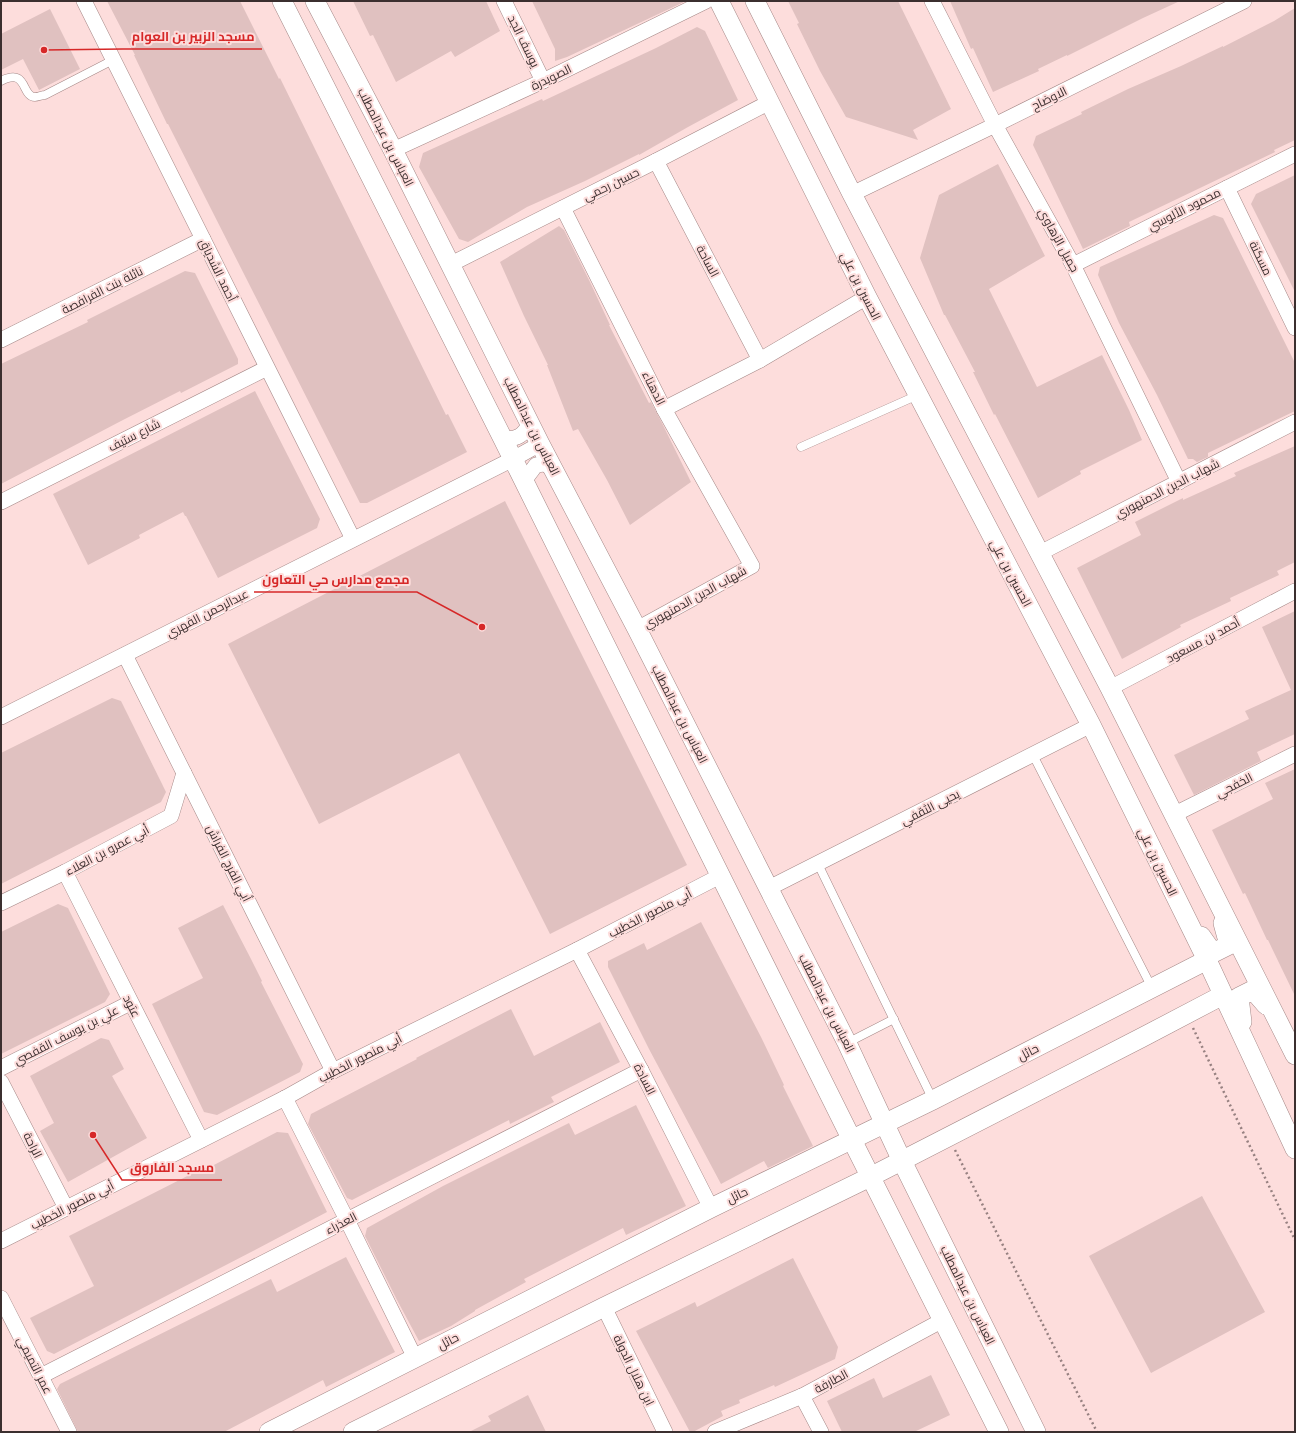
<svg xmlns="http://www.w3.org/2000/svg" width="1296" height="1433" viewBox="0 0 1296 1433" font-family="Inter,Cairo,sans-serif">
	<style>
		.building { fill: #e0c1c0 }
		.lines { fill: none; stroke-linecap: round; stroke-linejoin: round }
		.service-casing { stroke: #a58887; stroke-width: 9 }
		.minor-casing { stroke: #a58887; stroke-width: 16 }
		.tertiary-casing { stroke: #a58887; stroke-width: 20 }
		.path { stroke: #978181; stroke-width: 2.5; stroke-dasharray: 2 3; stroke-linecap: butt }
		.service { stroke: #fff; stroke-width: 8 }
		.minor { stroke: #fff; stroke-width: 15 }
		.tertiary { stroke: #fff; stroke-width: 19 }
		.labels { text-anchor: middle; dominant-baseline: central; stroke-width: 4; stroke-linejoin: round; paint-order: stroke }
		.street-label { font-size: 12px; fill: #3b2f2f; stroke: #fddddc }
		.leader { fill: none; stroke: #d62828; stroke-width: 1.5 }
		.callout-dot { fill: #d62828; stroke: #fddddc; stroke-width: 1.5 }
		.callout-label { font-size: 13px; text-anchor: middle; font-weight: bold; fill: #d62828; stroke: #fddddc; stroke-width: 4; stroke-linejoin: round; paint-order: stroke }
	</style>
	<rect width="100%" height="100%" fill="#fddddc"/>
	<!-- building -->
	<g class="building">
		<path d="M107 1H240L279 79 280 78 446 415 448 414 467 452 367 503H360L168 124H167L134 55H135Z"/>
		<path d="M353 1H486L500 31 455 57 451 51 396 82 373 35 370 36Z"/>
		<path d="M532 1H686L567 57 555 61V49Z"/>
		<path d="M788 1H898L951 109 913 130 918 140 846 117 820 71 797 24 799 23Z"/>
		<path d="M950 1H1180L1143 18 1067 56V55L1038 69 1039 71 993 92 973 48 971 49Z"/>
		<path d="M1295 8V140L1274 150 1275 152 1129 222 1130 226 1083 249 1033 145 1036 136 1082 114 1081 112 1128 89 1181 66 1223 46V47L1274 21Z"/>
		<path d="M50 9 80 69 39 90 23 59 1 70V34Z"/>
		<path d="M697 27 705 31 738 100 688 127 639 155V154L585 181 527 207 468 242 459 239 419 167 423 153 542 99 543 101 656 48Z"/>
		<path d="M998 164 1045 256 989 289 1037 387 1102 355 1129 410 1142 440 1080 471 1081 474 1038 498 995 414 994 415 973 372H975L945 315H944L920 258 939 195Z"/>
		<path d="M1295 175V292L1251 204 1256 194Z"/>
		<path d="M1214 215 1223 218 1295 363V411L1208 453V457L1197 462 1193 459H1188L1157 395 1119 323 1098 275 1100 267Z"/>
		<path d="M559 226 564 230 590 282 610 325H609L649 403 651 402 662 423 691 482 630 525 607 480 578 429 573 431 547 365H548L524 316 500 262Z"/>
		<path d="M185 271 195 273 238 359V364L181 393 180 391 121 421 1 484V364L88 322 87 320Z"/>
		<path d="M255 391 320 519 317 528 218 578 186 516H185L183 512 139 535 140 538 88 565 53 494Z"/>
		<path d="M1295 446V562L1277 571 1279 575 1230 598 1231 601 1180 625 1181 627 1122 659 1077 568 1141 535 1135 522 1183 498V500L1236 476 1234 473Z"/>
		<path d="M505 501 687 865 550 934 459 753 319 824 228 644Z"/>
		<path d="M1295 611V734L1257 752 1261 761 1194 795 1174 755 1249 719 1245 711 1291 690 1262 627Z"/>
		<path d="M112 698 121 701 166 792 161 802 1 884V753Z"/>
		<path d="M1295 769V996L1268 940H1267L1245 893 1243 894 1212 830 1273 799 1265 783Z"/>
		<path d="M58 904 68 908 110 994 105 1002 1 1054V932Z"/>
		<path d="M223 905 251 959 262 981 261 982 303 1064 300 1072 217 1115 204 1112 152 1004 203 978 178 928Z"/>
		<path d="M701 922 761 1037 784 1085 783 1086 813 1146 768 1168 764 1161 721 1184 649 1049 608 967V961L644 943 647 950Z"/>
		<path d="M511 1009 534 1056 600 1022 620 1062 551 1097 554 1102 510 1124 509 1120 352 1200 347 1198 308 1124 311 1114 417 1059 416 1058Z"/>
		<path d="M101 1038 109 1040 124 1069 112 1076 147 1138 68 1182 40 1131 54 1123 30 1076Z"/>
		<path d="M636 1105 686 1206 626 1235 623 1228 524 1279 526 1282 475 1310V1311L451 1326 419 1341 397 1300 365 1236 367 1228 443 1186 569 1123 575 1135Z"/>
		<path d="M277 1132 288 1133 327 1212 253 1251 54 1354 47 1351 30 1318 94 1286 69 1236 211 1164 212 1166Z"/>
		<path d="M1202 1196 1265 1312 1151 1373 1089 1256Z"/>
		<path d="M346 1257 395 1352 326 1387 323 1380 224 1432H78L57 1389 60 1384 271 1279 277 1292Z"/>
		<path d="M793 1258 838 1347 835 1359 775 1387 774 1385 739 1400 740 1403 721 1411 723 1416 693 1432H690L636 1331 695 1302 697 1307Z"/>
		<path d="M931 1375 950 1415 914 1432H842L827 1401 874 1378 883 1398Z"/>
		<path d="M528 1395 546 1432H469L491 1421 488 1416Z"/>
	</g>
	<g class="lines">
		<defs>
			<g id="service">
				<path d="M1 81C28 67 21 97 35 97 38 97 42 95 45 95L113 60"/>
				<path d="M801 447 918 395"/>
				<path d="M1033 755 1152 988"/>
				<path d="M818 864 933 1100"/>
				<path d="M847 1043 894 1019"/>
			</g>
			<g id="minor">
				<path d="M84 1 353 539"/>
				<path d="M504 1 543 81"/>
				<path d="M932 1 995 125 1073 265 1179 482"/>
				<path d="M393 150 543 81 706 1"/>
				<path d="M656 161 760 360"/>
				<path d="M1227 188 1295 328"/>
				<path d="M852 194 995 125 1244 1"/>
				<path d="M563 208 664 409 752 566 637 629"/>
				<path d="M451 264 656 161 770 102"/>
				<path d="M1073 265 1295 154"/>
				<path d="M1 340 203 239"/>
				<path d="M664 409 760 360 867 297"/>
				<path d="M503 439C518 439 523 436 530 423"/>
				<path d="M524 481 536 465 544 464 553 468"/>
				<path d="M1 502 267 368"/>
				<path d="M1040 553 1295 422"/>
				<path d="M125 655 333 1071"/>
				<path d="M1110 688 1295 591"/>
				<path d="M1 717 513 459 540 444"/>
				<path d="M1173 815 1295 754"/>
				<path d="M65 872 201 1140"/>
				<path d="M769 888 1091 725"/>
				<path d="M1 903 65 872 171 816 184 773"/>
				<path d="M577 950 641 1070 711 1208"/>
				<path d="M1 1068 130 1003"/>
				<path d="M1 1082 66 1208"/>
				<path d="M285 1098 347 1220 415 1358"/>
				<path d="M1 1241 285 1098 333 1071 577 950 720 876"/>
				<path d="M1 1298 69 1432"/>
				<path d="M604 1307 665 1432"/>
				<path d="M41 1376 641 1070"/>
				<path d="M802 1396 821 1432"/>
				<path d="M715 1432 802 1396 943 1320"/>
			</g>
			<g id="tertiary">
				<path d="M282 1 503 439 852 1140 999 1432"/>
				<path d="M315 1 393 150 540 444 637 629 847 1043 902 1161 1036 1432"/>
				<path d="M719 1 867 297 1091 725 1207 960 1295 1149"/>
				<path d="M755 1 852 194 1110 688 1295 1055"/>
				<path d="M1201 936 1213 953 1229 945 1223 923"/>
				<path d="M1242 1022 1239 997 1253 990 1266 1005"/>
				<path d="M269 1432 711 1208 933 1100 1207 960"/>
				<path d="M353 1432 604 1307 870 1177 1141 1038 1223 995"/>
			</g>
		</defs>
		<!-- service casing -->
		<use href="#service" class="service-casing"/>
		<!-- minor casing -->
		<use href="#minor" class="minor-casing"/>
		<!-- tertiary casing -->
		<use href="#tertiary" class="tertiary-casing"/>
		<!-- path -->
		<g class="path">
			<path d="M1193 1028 1295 1240"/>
			<path d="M955 1150 1097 1432"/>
		</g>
		<!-- service -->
		<use href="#service" class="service"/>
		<!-- minor -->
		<use href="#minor" class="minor"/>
		<!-- tertiary -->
		<use href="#tertiary" class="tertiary"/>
	</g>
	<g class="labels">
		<!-- street labels -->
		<g class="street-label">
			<text transform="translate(524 41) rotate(64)">يوسف الجد</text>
			<text transform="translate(551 77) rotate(-26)">الصويدرة</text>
			<text transform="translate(1049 98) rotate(-26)">الاوضاح</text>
			<text transform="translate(386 137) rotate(63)">العباس بن عبدالمطلب</text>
			<text transform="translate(611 184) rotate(-26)">حسين رحمي</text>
			<text transform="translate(1184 209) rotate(-27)">محمود الألوسي</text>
			<text transform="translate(1059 240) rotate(61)">جميل الزهاوي</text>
			<text transform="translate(1261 258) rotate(64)">مسكنة</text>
			<text transform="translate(708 261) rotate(62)">الساحة</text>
			<text transform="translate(218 270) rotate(64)">أحمد الشدياق</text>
			<text transform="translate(861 286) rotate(63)">الحسين بن علي</text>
			<text transform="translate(102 290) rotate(-27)">نائلة بنت الفرافصة</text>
			<text transform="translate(654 388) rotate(63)">الدهناء</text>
			<text transform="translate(532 426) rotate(63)">العباس بن عبدالمطلب</text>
			<text transform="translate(134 435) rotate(-27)">شارع ستيف</text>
			<text transform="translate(1167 488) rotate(-27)">شهاب الدين الدمنهوري</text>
			<text transform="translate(1011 573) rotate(62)">الحسين بن علي</text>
			<text transform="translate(695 597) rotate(-29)">شهاب الدين الدمنهوري</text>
			<text transform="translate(207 613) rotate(-27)">عبدالرحمن الفهري</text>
			<text transform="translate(1203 640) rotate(-28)">أحمد بن مسعود</text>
			<text transform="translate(680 714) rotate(63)">العباس بن عبدالمطلب</text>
			<text transform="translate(1234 785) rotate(-27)">الخفجي</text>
			<text transform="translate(930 807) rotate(-27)">يحيى الثقفي</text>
			<text transform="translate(107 850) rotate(-28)">أبي عمرو بن العلاء</text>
			<text transform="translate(1158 862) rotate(64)">الحسين بن علي</text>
			<text transform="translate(229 863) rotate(63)">أبي الفرج الفراش</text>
			<text transform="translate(650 913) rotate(-27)">أبي منصور الخطيب</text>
			<text transform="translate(827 1003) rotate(63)">العباس بن عبدالمطلب</text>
			<text transform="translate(132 1006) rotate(63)">عتود</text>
			<text transform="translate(66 1035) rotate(-27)">علي بن يوسف القفصي</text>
			<text transform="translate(1028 1052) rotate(-27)">حائل</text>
			<text transform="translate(360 1058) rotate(-27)">أبي منصور الخطيب</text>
			<text transform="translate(645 1079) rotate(63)">السادة</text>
			<text transform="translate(33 1145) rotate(63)">الراحة</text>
			<text transform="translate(737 1195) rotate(-26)">حائل</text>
			<text transform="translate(72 1205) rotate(-27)">أبي منصور الخطيب</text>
			<text transform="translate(341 1223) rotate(-27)">العذراء</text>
			<text transform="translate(968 1295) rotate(64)">العباس بن عبدالمطلب</text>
			<text transform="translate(448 1341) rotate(-27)">حائل</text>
			<text transform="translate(35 1365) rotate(63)">عمر التميمي</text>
			<text transform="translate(634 1370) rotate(64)">ابن هلال الدولة</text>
			<text transform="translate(831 1381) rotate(-28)">الطارفة</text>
		</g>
	</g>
	<!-- callouts -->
	<path class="leader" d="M44 50L123 49H262M482 627L417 592H254M93 1135L122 1180H222"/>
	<g class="callout-dot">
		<circle cx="44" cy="50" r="4"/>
		<circle cx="482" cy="627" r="4"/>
		<circle cx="93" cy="1135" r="4"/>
	</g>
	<g class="callout-label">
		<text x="193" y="41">مسجد الزبير بن العوام</text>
		<text x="336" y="584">مجمع مدارس حي التعاون</text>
		<text x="172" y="1172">مسجد الفاروق</text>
	</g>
	<!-- border -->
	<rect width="1296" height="1433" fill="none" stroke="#3b2f2f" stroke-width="4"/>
</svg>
